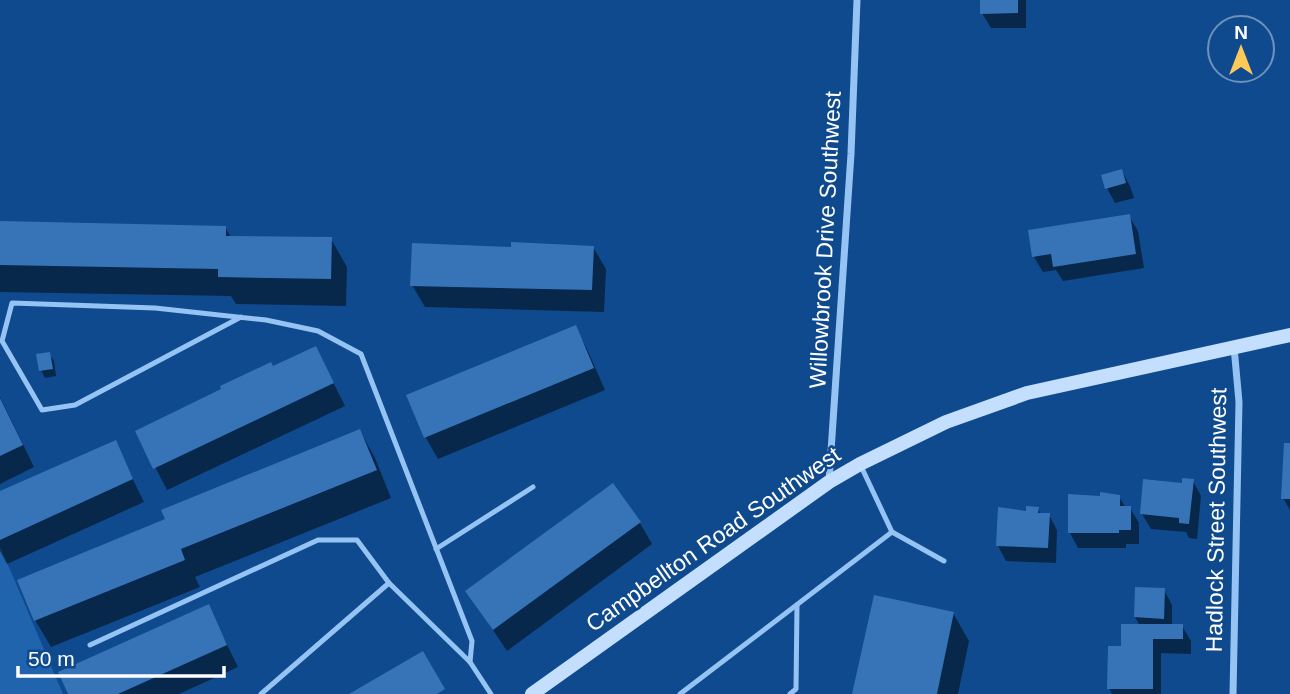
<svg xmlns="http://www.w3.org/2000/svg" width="1290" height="694" viewBox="0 0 1290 694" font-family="Arial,sans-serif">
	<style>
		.green { fill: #2064ad }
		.shadow { fill: #0007 }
		.building { fill: #3674b7 }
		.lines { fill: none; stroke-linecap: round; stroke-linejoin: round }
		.service { stroke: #95c3f3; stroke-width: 5 }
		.minor { stroke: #95c3f3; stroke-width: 7 }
		.secondary { stroke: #c4dffd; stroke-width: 14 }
		.labels { text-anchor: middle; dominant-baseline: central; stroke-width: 5; stroke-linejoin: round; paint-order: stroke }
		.street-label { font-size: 23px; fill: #fff; stroke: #0e4a8d }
	</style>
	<rect width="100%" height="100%" fill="#0e4a8d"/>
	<!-- green -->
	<path class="green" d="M0 546 63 694H0Z"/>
	<!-- shadow -->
	<g class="shadow">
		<path d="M982 0H1026V28H991L982 13Z"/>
		<path d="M1122 171 1130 186 1134 198 1115 203 1107 188Z"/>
		<path d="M1129 216 1138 231 1144 268 1063 281 1056 270 1043 272 1034 257Z"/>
		<path d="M0 223 225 227 231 237 331 239 347 267 346 306 236 304 231 296 0 292Z"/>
		<path d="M593 247 606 269 604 312 425 307 412 285 512 248Z"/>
		<path d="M575 327 587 349 605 390 438 459 426 438 408 396Z"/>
		<path d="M316 348 345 406 167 490 137 432Z"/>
		<path d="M49 354 54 361 56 376 45 378 41 370Z"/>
		<path d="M0 397 34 467 0 484Z"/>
		<path d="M360 431 375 458 391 498 195 577 200 587 51 647 35 620 167 520Z"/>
		<path d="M115 443 144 502 7 564 0 551V493Z"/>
		<path d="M1290 445V510L1283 498Z"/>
		<path d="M1193 481 1201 496 1197 539 1189 538 1186 532 1151 529 1142 514Z"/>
		<path d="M1070 496 1119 497 1126 508H1130L1139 523V544H1126V548H1078L1070 533Z"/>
		<path d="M1038 509 1041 515H1049L1057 530 1056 563 1006 561 998 546 1028 513Z"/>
		<path d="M640 523 652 544 507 651 467 591Z"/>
		<path d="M1164 590 1172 605V626H1182L1191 641V654L1161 653V694H1112L1109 688 1122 648 1140 626 1135 617Z"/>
		<path d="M208 606 238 667 179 694H70Z"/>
		<path d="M953 613 969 641 958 694H854Z"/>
	</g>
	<!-- building -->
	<g class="building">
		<path d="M980 0H1018V13L980 14Z"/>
		<path d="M1122 169 1126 183 1105 189 1101 175Z"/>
		<path d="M1130 214 1136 254 1053 267 1051 254 1032 257 1028 230Z"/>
		<path d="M0 221 226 226V236L332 237 331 279 218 277V269L0 265Z"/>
		<path d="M511 242 594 246 592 290 410 286 412 243 511 247Z"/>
		<path d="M576 325 594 368 424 438 406 395Z"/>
		<path d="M316 346 334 383 153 469 135 431 221 389 220 386 271 362 273 366Z"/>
		<path d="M50 352 53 369 39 371 36 354Z"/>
		<path d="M0 398 23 445 0 456Z"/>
		<path d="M360 429 377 470 181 549 185 560 34 621 17 580 165 519 161 510Z"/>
		<path d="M116 440 133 479 0 540V491Z"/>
		<path d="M1284 443H1290V499H1281Z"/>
		<path d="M1182 478 1194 479 1189 524 1179 523V518L1140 514 1143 479 1182 483Z"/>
		<path d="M613 483 641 522 493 630 465 591Z"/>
		<path d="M1100 492 1120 495V506H1131V530H1119V533H1068V494L1100 496Z"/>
		<path d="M1026 506 1039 507 1038 513H1050L1048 548 996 546 998 507 1026 511Z"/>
		<path d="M1135 587 1165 588 1164 619 1134 617Z"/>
		<path d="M874 595 954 612 937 694H852Z"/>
		<path d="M209 604 227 645 118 694H68L58 672Z"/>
		<path d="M1121 624H1183V639H1153V689H1107L1108 646H1121Z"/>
		<path d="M423 651 445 689 437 694H349Z"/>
	</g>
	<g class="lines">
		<!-- service -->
		<g class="service">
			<path d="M241 317 75 405 42 410 2 341 12 303 155 308 266 320 318 331 361 354 472 641 470 662"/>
			<path d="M892 532 944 561"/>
			<path d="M436 549 533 487"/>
			<path d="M90 645 318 540H357L389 583 470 662 491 694"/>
			<path d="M261 694 389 583"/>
			<path d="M680 694 892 532 860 464"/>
			<path d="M790 694 796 689 797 605"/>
		</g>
		<!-- minor -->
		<g class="minor">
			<path d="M829 481 851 154 857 0"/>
			<path d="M1233 694 1239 402 1234 347"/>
		</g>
		<!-- secondary -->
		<path class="secondary" d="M532 694 829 482 860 464 946 422 1027 393 1290 335"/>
	</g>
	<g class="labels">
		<!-- street labels -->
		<g class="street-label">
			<text transform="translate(825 240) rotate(-87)">Willowbrook Drive Southwest</text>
			<text transform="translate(1216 520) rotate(-89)">Hadlock Street Southwest</text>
			<text transform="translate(713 539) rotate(-35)">Campbellton Road Southwest</text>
		</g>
	</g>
	<!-- north arrow -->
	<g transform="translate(1241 49)"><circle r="33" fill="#0e4a8d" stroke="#6e92bb" stroke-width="2"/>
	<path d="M0-5L12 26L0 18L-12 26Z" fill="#ffc957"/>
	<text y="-10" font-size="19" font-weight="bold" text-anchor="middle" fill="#ffffff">N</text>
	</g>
	<!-- scale -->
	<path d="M18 666v10h206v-10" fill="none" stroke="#ffffff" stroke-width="3.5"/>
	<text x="28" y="666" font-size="21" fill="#ffffff" stroke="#0e4a8d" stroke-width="5" paint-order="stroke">50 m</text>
</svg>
